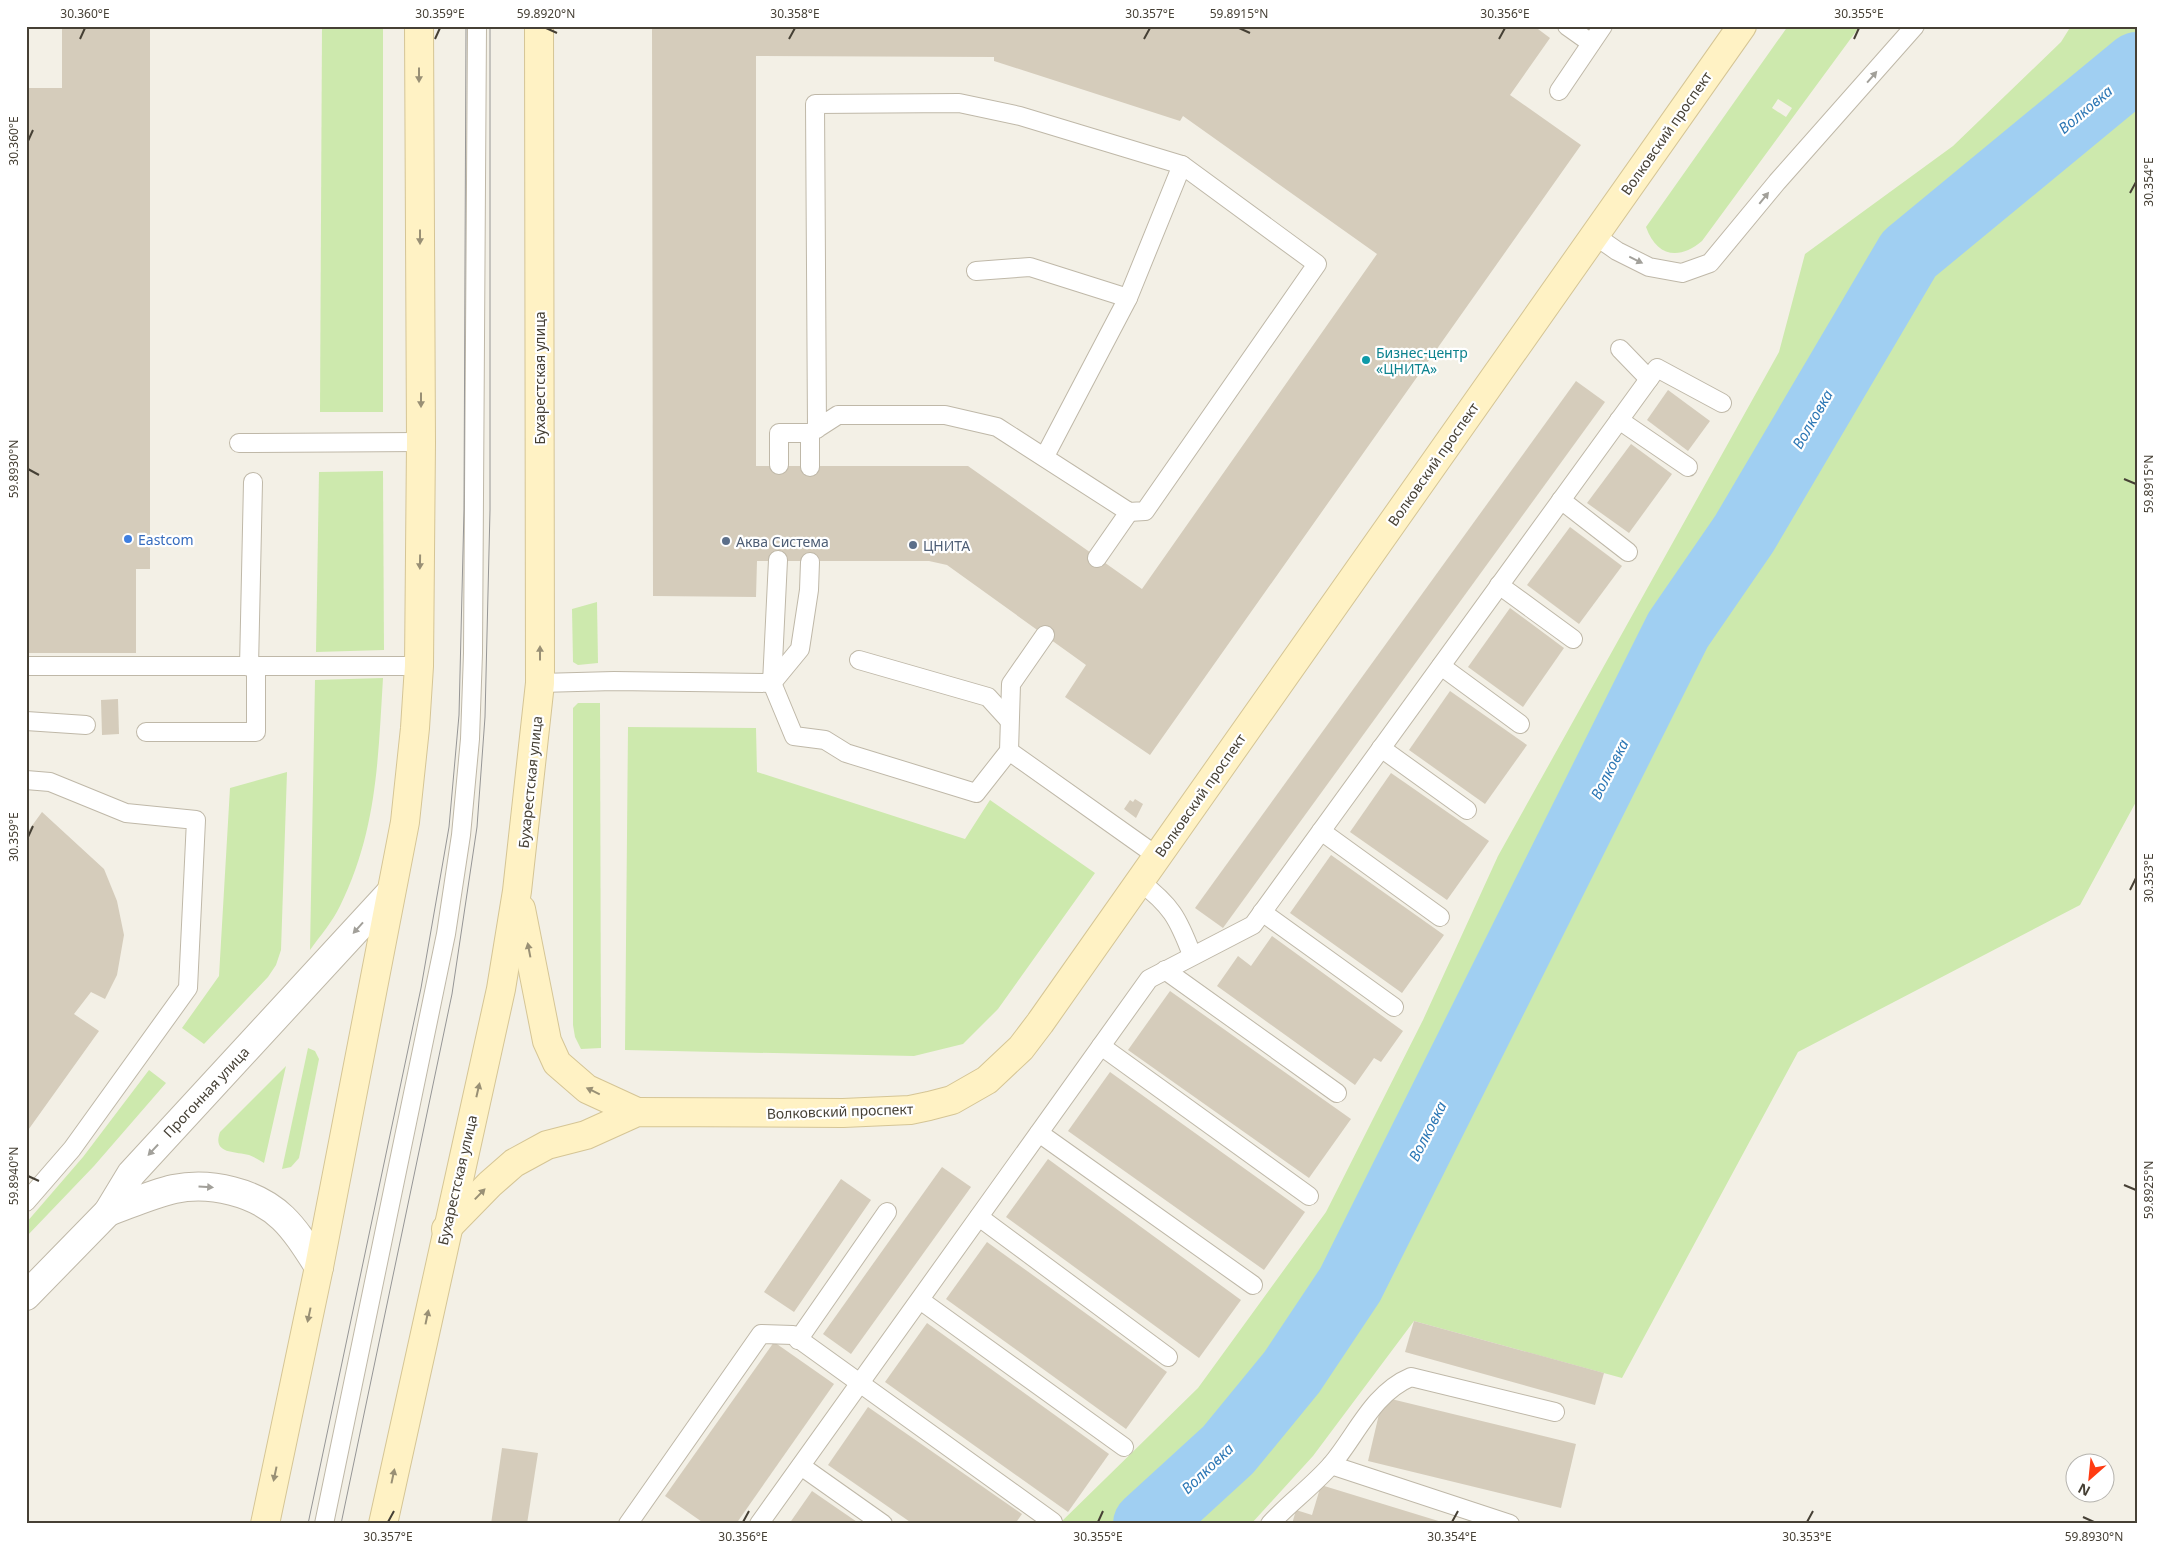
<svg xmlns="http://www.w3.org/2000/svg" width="2163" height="1550" viewBox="0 0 2163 1550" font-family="'Noto Sans',sans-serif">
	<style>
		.green { fill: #cde9ad; fill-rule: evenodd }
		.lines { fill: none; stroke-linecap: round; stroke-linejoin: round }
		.river { stroke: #a0cff2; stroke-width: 68 }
		.building { fill: #d5ccbb; fill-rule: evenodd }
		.lane-casing { stroke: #bfb8a8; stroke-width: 20 }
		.street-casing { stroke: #bfb8a8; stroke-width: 30 }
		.secondary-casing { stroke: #d5c595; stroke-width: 30 }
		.lane { stroke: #fff; stroke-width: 18 }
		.street { stroke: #fff; stroke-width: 28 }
		.secondary { stroke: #fff2c4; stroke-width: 28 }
		.tram { stroke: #969696; stroke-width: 1 }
		.oneway { fill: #999075 }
		.oneway2 { fill: #a2a09a }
		.ticks { fill: none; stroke: #464035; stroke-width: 2 }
		.culture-dot { fill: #0f9aa8; stroke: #fff; stroke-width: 2 }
		.shop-dot { fill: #3f7fe0; stroke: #fff; stroke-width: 2 }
		.service-dot { fill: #5c6f8a; stroke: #fff; stroke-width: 2 }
		.labels { text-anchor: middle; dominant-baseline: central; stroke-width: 4.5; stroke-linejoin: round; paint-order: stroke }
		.street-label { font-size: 14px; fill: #464035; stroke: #fff }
		.culture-label { font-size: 14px; fill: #0d838f; stroke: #fff; text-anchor: start }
		.shop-label { font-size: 14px; fill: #366cbe; stroke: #fff; text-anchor: start }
		.service-label { font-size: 14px; fill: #4e5e75; stroke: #fff; text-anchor: start }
		.water-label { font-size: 15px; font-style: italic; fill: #2c77b5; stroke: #fff }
		.neatline { fill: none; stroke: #464035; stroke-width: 2 }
		.ticks-label { font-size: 12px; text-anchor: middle; fill: #464035 }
	</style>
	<rect width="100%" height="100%" fill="#f3f0e6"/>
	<!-- green -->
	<g class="green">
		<path d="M322 26H383V412H320Z"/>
		<path d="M1788 26H1860L1702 241C1679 261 1656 256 1646 227ZM1778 99 1792 108 1786 117 1772 108Z"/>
		<path d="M2071 26H2137V800L2080 905 1798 1052 1622 1378 1414 1321 1313 1456 1251 1524H1059L1198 1388 1326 1212 1423 1020 1498 856 1779 352 1805 254 1953 146 2061 42Z"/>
		<path d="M383 471 384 650 316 652 319 472Z"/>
		<path d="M597 602 598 663 578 665 573 662 572 609Z"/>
		<path d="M383 678C378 760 377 831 340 906 333 921 320 936 310 950L315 680Z"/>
		<path d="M578 703H600L601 1048 581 1049 575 1037 573 1025V708Z"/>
		<path d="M628 727 756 728 757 772 965 839 990 800 1095 873 998 1009 963 1044 914 1056 625 1050Z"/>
		<path d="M287 772 281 950 276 965 268 977 204 1044 182 1028 219 976 230 788Z"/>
		<path d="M308 1048 315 1051 319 1059 299 1158 291 1167 282 1169Z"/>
		<path d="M286 1066 264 1163C259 1160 254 1157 249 1155 234 1151 212 1154 220 1132Z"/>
		<path d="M149 1070 166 1083 94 1166 26 1237V1223L83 1157Z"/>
	</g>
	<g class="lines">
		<!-- river -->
		<path class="river" d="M1147 1524 1228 1450 1292 1372 1350 1285 1678 630 1744 534 1909 254 2137 66"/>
	</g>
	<!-- building -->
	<g class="building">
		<path d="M62 26H150V569H136V653H26V88H62Z"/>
		<path d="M652 26H1534L1550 38 1510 95 1581 145 1150 755 1065 697 1086 665 947 565 929 561H757L756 597 653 596ZM756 56 994 57V61L1180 121 1183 116 1377 254 1142 589 968 466H756Z"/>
		<path d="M1576 381 1605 402 1223 928 1195 908Z"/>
		<path d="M1668 390 1710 421 1688 451 1647 420Z"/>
		<path d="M1631 444 1672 474 1629 533 1587 503Z"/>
		<path d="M1570 527 1622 566 1579 624 1527 585Z"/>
		<path d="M1510 608 1564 648 1523 707 1468 667Z"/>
		<path d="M1450 691 1527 745 1485 804 1409 750Z"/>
		<path d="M118 699 119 734 102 735 101 700Z"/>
		<path d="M1391 773 1489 841 1447 900 1350 832Z"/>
		<path d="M1135 799 1143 804 1136 818 1124 809 1130 800 1133 802Z"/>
		<path d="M42 812 104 869 117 901 124 935 117 975 105 999 91 992 74 1014 99 1031 26 1133V834Z"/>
		<path d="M1331 855 1444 935 1402 993 1290 913Z"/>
		<path d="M1272 936 1403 1031 1381 1062 1374 1058 1355 1085 1217 986 1238 956 1251 966Z"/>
		<path d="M1170 991 1351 1119 1309 1178 1128 1050Z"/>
		<path d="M1110 1072 1305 1212 1264 1270 1068 1131Z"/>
		<path d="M1048 1159 1241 1300 1199 1358 1006 1217Z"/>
		<path d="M942 1167 971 1187 851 1354 823 1334Z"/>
		<path d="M841 1179 871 1200 794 1312 764 1292Z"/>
		<path d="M987 1242 1167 1372 1126 1429 946 1299Z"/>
		<path d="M1414 1321 1604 1373 1595 1405 1405 1352Z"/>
		<path d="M927 1323 1109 1454 1068 1512 885 1382Z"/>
		<path d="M774 1342 834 1384 736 1524H705L665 1496Z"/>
		<path d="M1383 1397 1576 1444 1561 1508 1368 1461Z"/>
		<path d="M868 1407 1022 1514 1015 1524H913L828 1465Z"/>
		<path d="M502 1448 538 1453 527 1524H491Z"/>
		<path d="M1321 1485 1445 1523V1524H1292L1296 1510 1312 1515Z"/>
		<path d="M812 1491 860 1524H789Z"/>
	</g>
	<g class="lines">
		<defs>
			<g id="lane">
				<path d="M1567 26 1591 43"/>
				<path d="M1559 91 1603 26"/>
				<path d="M1594 235 1617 251 1649 267 1682 273 1710 263 1777 182 1915 26"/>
				<path d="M976 271 1030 267 1128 298"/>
				<path d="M1620 349 1649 379"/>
				<path d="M1619 420 1688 467"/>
				<path d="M239 443 421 442"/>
				<path d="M1045 456 1128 298 1182 165"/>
				<path d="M779 465V433H810L838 415H945L997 427 1129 512 1145 511 1317 264 1182 165 1020 116 959 103 815 104 817 429"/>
				<path d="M810 467V433"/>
				<path d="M1561 500 1628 552"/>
				<path d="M1097 558 1129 512"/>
				<path d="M778 560 772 683 794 736 825 740 846 753 976 793 1009 751 1011 684 1045 635"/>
				<path d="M1499 585 1573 639"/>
				<path d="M859 660 988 697 1008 719"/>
				<path d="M26 666H419"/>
				<path d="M1441 666 1520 724"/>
				<path d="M249 667 253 482"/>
				<path d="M540 683 614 681 772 683 800 649 809 590 810 562"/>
				<path d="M26 721 86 725"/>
				<path d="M146 732H256V666"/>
				<path d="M1381 748 1467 810"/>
				<path d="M1009 751 1157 856"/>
				<path d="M26 780 50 782 126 813 196 820 188 988 72 1149 26 1202"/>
				<path d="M1321 831 1440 917"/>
				<path d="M1139 881C1171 905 1178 918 1192 955"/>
				<path d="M1262 912 1394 1007"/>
				<path d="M1165 970 1337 1093"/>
				<path d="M1101 1046 1309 1196"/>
				<path d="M1039 1133 1253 1285"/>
				<path d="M979 1217 1168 1357"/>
				<path d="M920 1300 1124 1447"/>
				<path d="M798 1340 887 1212"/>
				<path d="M1331 1465 1510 1524"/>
				<path d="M801 1466 883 1524"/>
				<path d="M324 1524 446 934 461 835 470 739 473 653 477 26"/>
				<path d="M628 1524 761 1334 793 1335 1053 1522"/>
				<path d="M759 1524 1149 979 1253 925 1657 368 1722 403"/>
				<path d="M1270 1524C1289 1503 1313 1486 1332 1464 1357 1434 1373 1393 1411 1377L1555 1412"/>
			</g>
			<g id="street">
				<path d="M108 1212C130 1204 152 1194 174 1189 193 1185 213 1186 232 1191 279 1203 294 1228 319 1267"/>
				<path d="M26 1296 108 1212 131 1174 391 892"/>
			</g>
			<g id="secondary">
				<path d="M521 909 547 1041 557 1063 587 1089 637 1112"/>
				<path d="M446 1229 490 1184 514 1163 547 1145 586 1135 637 1112 843 1113 910 1110 929 1106 952 1100 987 1080 1021 1048 1040 1023 1742 26"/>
				<path d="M265 1524 319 1267 405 822 415 728 419 666 421 442 419 26"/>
				<path d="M383 1524 501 989 517 891 540 683 539 26"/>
			</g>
		</defs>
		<!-- lane casing -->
		<use href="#lane" class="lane-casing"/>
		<!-- street casing -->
		<use href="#street" class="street-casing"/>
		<!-- secondary casing -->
		<use href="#secondary" class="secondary-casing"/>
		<!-- lane -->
		<use href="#lane" class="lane"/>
		<!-- street -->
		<use href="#street" class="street"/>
		<!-- secondary -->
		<use href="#secondary" class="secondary"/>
		<!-- tram -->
		<g class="tram">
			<path d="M308 1524 421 988 449 827 459 715 464 510 466 26"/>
			<path d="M341 1524 452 994 477 827 485 717 490 510V26"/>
		</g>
	</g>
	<!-- one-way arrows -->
	<defs><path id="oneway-solid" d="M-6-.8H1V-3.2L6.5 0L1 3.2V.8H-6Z" transform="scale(1.25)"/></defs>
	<g class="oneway">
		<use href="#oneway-solid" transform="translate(419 75) rotate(90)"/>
		<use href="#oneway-solid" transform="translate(420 237) rotate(90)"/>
		<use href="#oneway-solid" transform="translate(421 400) rotate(90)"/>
		<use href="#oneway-solid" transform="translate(420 562) rotate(91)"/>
		<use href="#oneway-solid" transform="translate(540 653) rotate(-90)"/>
		<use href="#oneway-solid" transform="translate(529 950) rotate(-101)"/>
		<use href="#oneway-solid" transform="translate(478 1090) rotate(-77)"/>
		<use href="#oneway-solid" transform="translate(593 1091) rotate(-154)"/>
		<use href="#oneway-solid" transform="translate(480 1194) rotate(-46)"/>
		<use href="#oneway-solid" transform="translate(309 1315) rotate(102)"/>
		<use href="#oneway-solid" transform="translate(427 1317) rotate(-78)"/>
		<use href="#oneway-solid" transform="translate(275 1474) rotate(102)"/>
		<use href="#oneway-solid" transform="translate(393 1476) rotate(-78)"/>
	</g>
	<g class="oneway2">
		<use href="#oneway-solid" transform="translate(1872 77) rotate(-49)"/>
		<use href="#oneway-solid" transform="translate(1764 198) rotate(-51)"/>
		<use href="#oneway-solid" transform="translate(1636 260) rotate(26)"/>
		<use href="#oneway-solid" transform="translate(358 928) rotate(132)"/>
		<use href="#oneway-solid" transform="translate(153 1150) rotate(133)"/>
		<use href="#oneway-solid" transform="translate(206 1187) rotate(4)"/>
	</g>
	<!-- ticks -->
	<path class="ticks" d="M546 28 557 33M1239 28 1250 33M80 39 85 28M435 39 440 28M789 39 795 28M1144 39 1150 28M1499 39 1505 28M1854 39 1859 28M28 141 33 130M2130 193 2136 182M28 469 39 475M2124 479 2136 484M28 837 33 826M2130 890 2136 878M28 1176 39 1181M2124 1185 2136 1190M2083 1517 2094 1522M388 1522 394 1511M743 1522 749 1511M1098 1522 1103 1511M1452 1522 1458 1511M1807 1522 1813 1511"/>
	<!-- markers -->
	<circle class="culture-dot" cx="1366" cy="360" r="5"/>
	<circle class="shop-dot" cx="128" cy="539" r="5"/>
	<g class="service-dot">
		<circle cx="726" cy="541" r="5"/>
		<circle cx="913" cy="545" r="5"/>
	</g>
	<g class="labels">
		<!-- street labels -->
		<g class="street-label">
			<text transform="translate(1666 133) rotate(-55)">Волковский проспект</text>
			<text transform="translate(539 378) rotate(-90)">Бухарестская улица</text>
			<text transform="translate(1433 464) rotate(-55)">Волковский проспект</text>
			<text transform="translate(530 782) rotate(-84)">Бухарестская улица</text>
			<text transform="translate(1200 795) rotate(-55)">Волковский проспект</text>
			<text transform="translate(206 1092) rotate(-47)">Прогонная улица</text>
			<text transform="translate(840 1111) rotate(-2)">Волковский проспект</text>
			<text transform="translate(457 1180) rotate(-77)">Бухарестская улица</text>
		</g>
		<!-- culture labels -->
		<g class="culture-label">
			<text x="1376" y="352">Бизнес-центр<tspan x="1376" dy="16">«ЦНИТА»</tspan></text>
		</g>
		<!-- shop labels -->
		<g class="shop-label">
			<text x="138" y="539">Eastcom</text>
		</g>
		<!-- service labels -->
		<g class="service-label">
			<text x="736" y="541">Аква Система</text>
			<text x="923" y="545">ЦНИТА</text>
		</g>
		<!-- water labels -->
		<g class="water-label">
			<text transform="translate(2085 109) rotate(-40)">Волковка</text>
			<text transform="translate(1812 419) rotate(-60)">Волковка</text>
			<text transform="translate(1609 769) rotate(-63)">Волковка</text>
			<text transform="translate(1427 1131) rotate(-63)">Волковка</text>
			<text transform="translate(1207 1468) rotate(-44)">Волковка</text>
		</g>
	</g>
	<!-- border -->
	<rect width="2163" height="1550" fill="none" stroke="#ffffff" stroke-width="55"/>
	<!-- north arrow -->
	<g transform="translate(2090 1478) rotate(207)"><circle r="24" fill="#ffffff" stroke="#b5b3ae"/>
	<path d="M0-4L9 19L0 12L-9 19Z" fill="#ff3b12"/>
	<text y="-8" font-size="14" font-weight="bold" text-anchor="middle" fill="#464035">N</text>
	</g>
	<rect x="28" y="28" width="2108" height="1494" class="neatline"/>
	<g class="ticks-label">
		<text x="85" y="18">30.360°E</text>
		<text x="440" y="18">30.359°E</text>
		<text x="546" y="18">59.8920°N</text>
		<text x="795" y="18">30.358°E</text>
		<text x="1150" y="18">30.357°E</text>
		<text x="1239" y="18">59.8915°N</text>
		<text x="1505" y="18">30.356°E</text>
		<text x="1859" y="18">30.355°E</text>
		<text transform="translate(14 141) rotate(-90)" y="4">30.360°E</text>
		<text transform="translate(2149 182) rotate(-90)" y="4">30.354°E</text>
		<text transform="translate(14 469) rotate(-90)" y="4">59.8930°N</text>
		<text transform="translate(2149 484) rotate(-90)" y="4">59.8915°N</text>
		<text transform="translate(14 837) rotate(-90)" y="4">30.359°E</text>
		<text transform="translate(2149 878) rotate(-90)" y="4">30.353°E</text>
		<text transform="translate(14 1176) rotate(-90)" y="4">59.8940°N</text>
		<text transform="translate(2149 1190) rotate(-90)" y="4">59.8925°N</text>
		<text x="388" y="1541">30.357°E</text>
		<text x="743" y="1541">30.356°E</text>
		<text x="1098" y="1541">30.355°E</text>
		<text x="1452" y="1541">30.354°E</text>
		<text x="1807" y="1541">30.353°E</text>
		<text x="2094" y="1541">59.8930°N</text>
	</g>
</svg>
